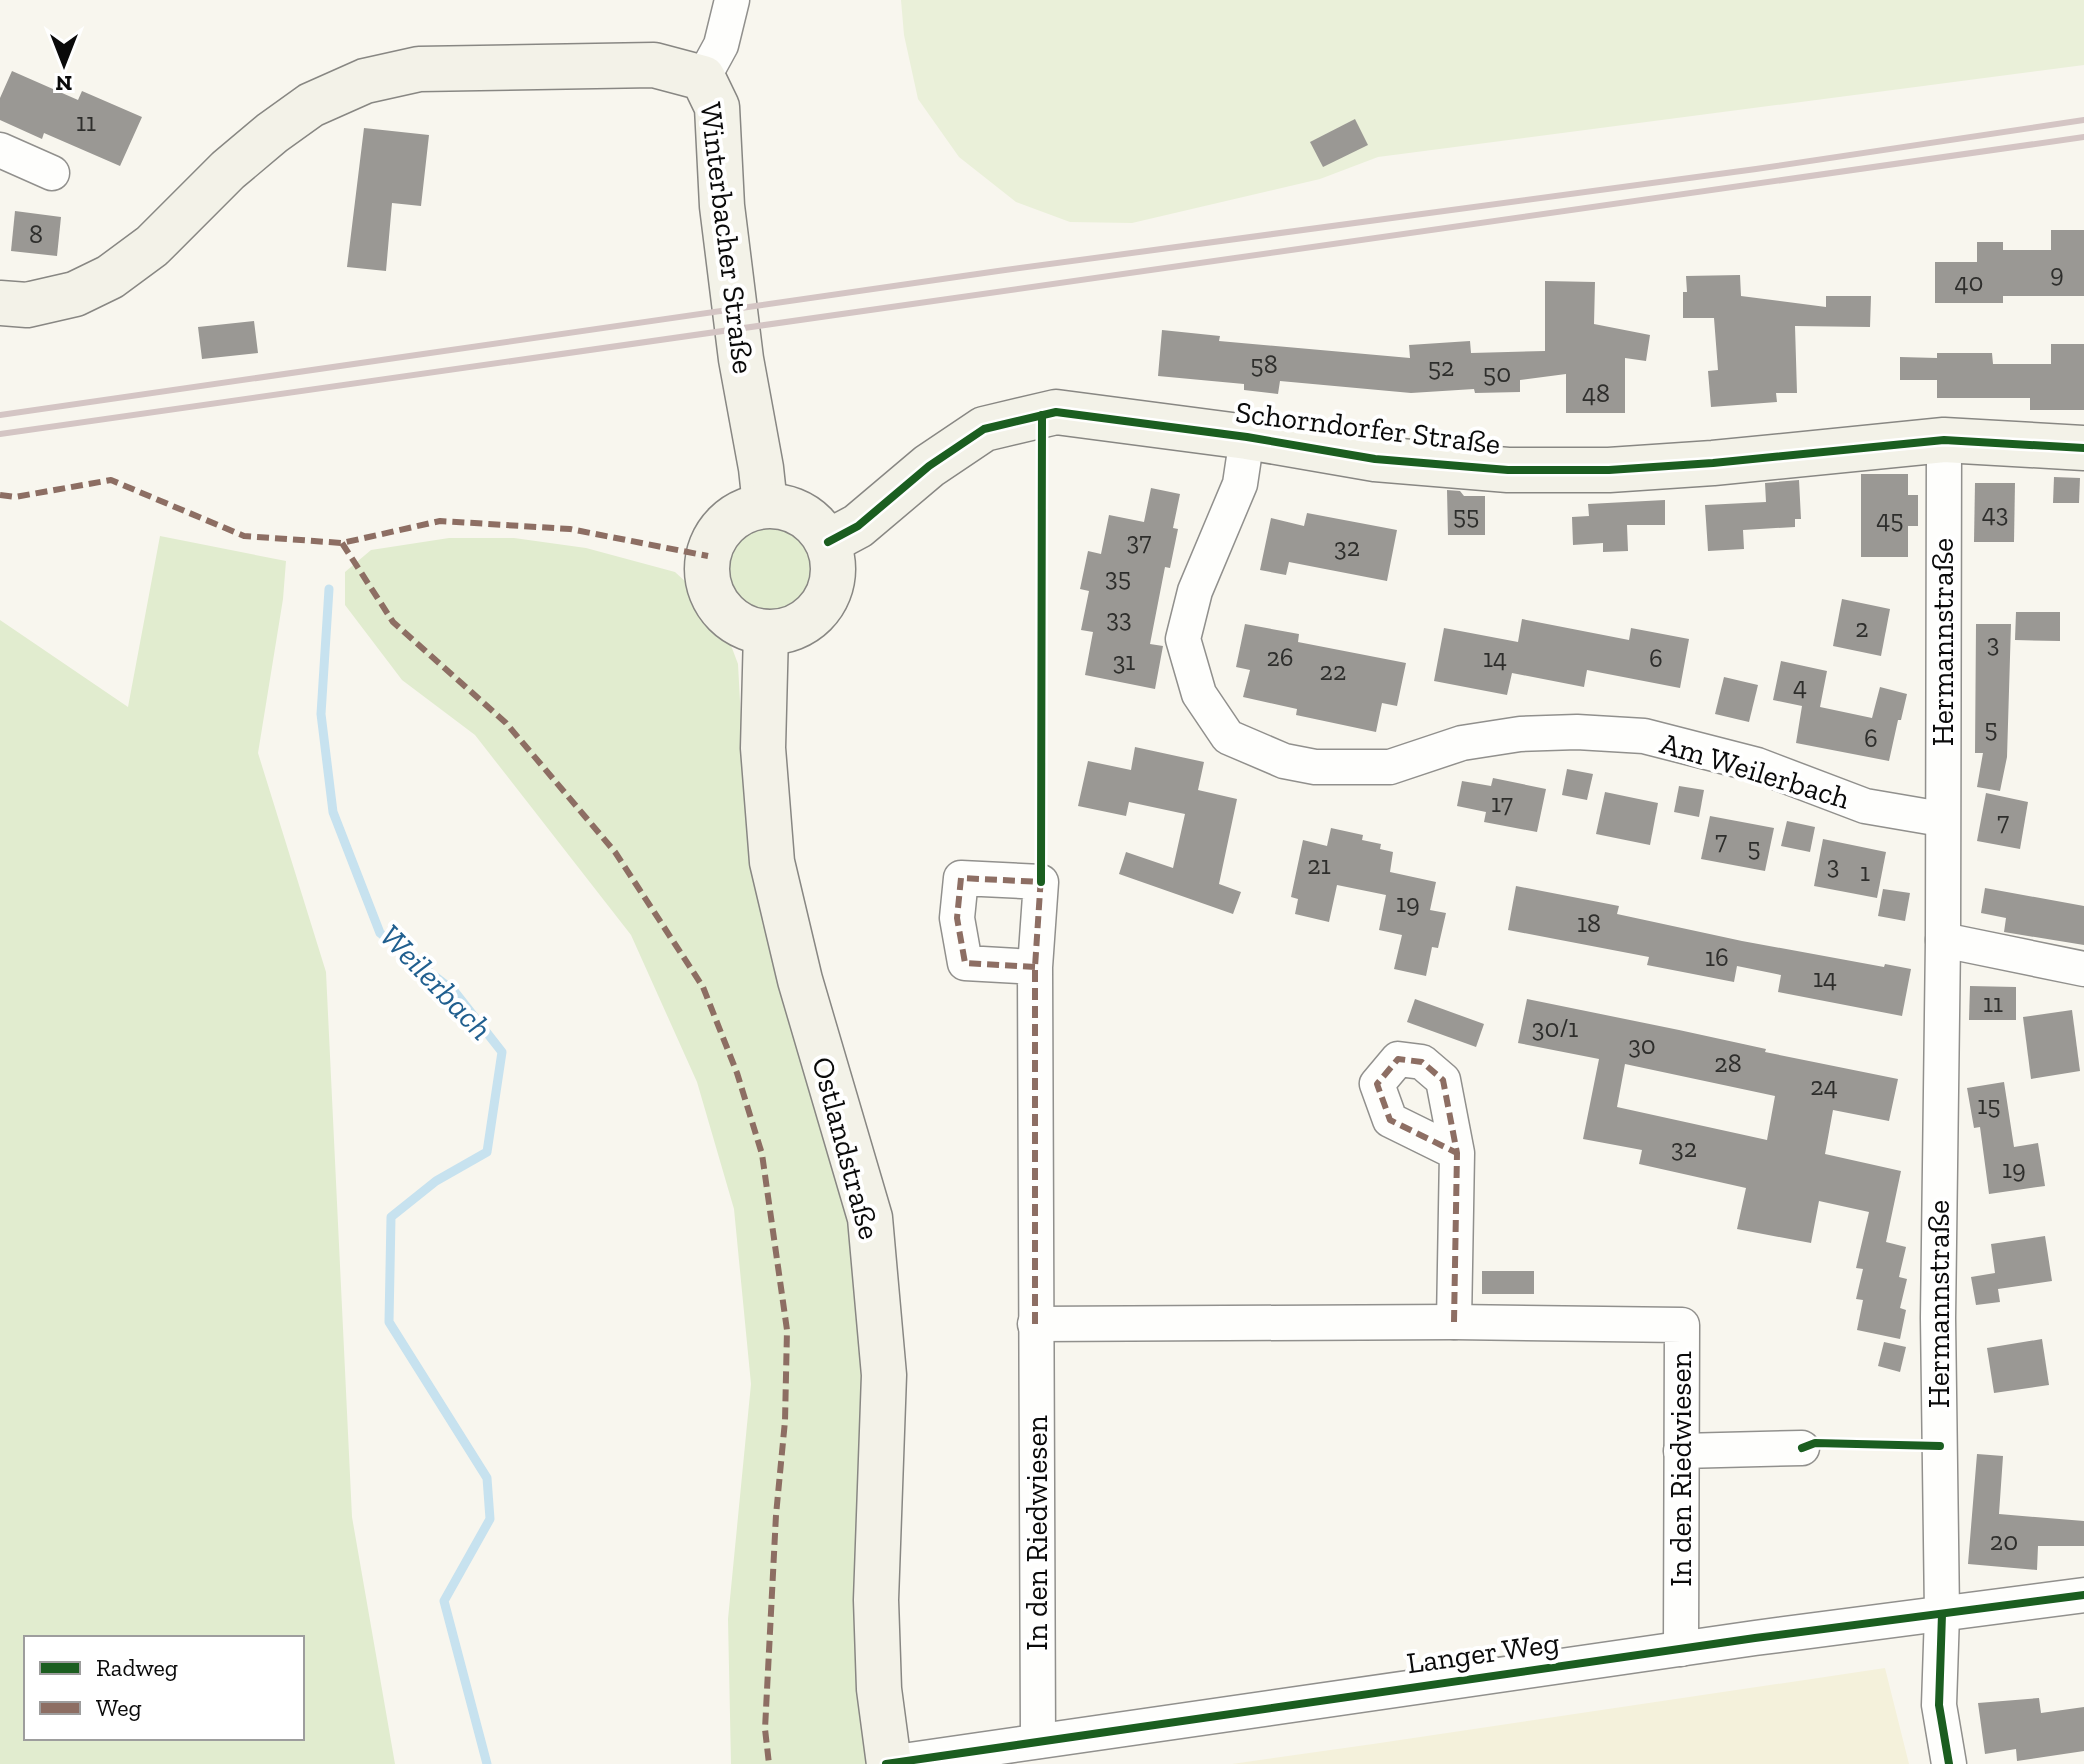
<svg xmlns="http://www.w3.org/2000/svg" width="2084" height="1764" viewBox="0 0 2084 1764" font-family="'Zilla Slab',serif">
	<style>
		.farmland { fill: #f4f1db }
		.green { fill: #e1eccf; fill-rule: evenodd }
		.pitch { fill: #eaf0d9 }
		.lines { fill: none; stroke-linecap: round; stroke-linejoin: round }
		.stream { stroke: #c7e2ef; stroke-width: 9 }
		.building { fill: #9a9894; fill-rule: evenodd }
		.street-casing { stroke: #91908d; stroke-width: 37 }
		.secondary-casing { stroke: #888783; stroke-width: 47 }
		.street { stroke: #fefefc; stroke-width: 34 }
		.secondary { stroke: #f3f2e8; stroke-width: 44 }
		.rail { stroke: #d4c5c4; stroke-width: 6 }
		.quiet { stroke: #8d6e63; stroke-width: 6; stroke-dasharray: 12 6; stroke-linecap: butt }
		.cycleway-casing { stroke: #fff; stroke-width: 13 }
		.cycleway { stroke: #1b5e20; stroke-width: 8 }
		.labels { text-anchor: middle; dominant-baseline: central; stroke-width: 8; stroke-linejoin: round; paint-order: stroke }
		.number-label { font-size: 26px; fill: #2e2e2c }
		.street-label { font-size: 30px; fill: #0a0a0a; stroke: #fff }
		.water-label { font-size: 32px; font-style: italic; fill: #205f8f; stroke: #fff }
	</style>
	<rect width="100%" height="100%" fill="#f8f6ee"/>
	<!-- farmland -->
	<path class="farmland" d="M1885 1668 1909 1764H1232L1373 1744Z"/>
	<!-- green -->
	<g class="green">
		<circle cx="770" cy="570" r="45"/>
		<path d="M160 536 286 561 283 599 258 753 326 972 352 1517 395 1764H0V620L128 707ZM26 1638H302V1738H26Z"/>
		<path d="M449 538H514L586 548 675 572 687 583 713 630 726 639 732 648 738 664 744 776 838 1161 861 1288 871 1764H731L728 1619 751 1384 734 1209 697 1082 631 935 475 735 402 680 345 605V572L371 550Z"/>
	</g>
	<!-- pitch -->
	<path class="pitch" d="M901 0H2084V65L1378 157 1320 179 1132 223 1070 222 1016 202 959 157 918 99 904 35Z"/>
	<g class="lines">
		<!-- stream -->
		<path class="stream" d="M329 589 321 714 333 812 380 933 455 992 502 1052 487 1152 436 1181 391 1217 389 1322 487 1478 490 1519 444 1601 487 1764"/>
	</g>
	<!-- building -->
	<g class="building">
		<path d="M12 71 78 100 82 91 142 117 120 166 44 133 42 139 0 120V98Z"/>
		<path d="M1355 119 1368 145 1323 167 1310 142Z"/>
		<path d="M364 128 429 135 421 206 392 203 386 271 347 267Z"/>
		<path d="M15 211 61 217 57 256 11 251Z"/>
		<path d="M2051 230H2084V296H2003V303H1935V262H1977V242H2003V250H2051Z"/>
		<path d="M1740 275 1741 296 1826 307V296H1871L1870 327 1795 326 1797 393H1776L1777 402 1711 407 1708 371 1718 370 1714 318H1683V292H1687L1686 276Z"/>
		<path d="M1545 281 1595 282 1594 324 1650 335 1646 361 1625 358V413H1566V374L1520 380V392L1475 393 1474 389 1411 393 1280 381 1278 394 1244 390V384L1158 376 1162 330 1220 336 1219 341 1410 358 1409 345 1470 341 1471 353 1545 351Z"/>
		<path d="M254 321 258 353 202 359 198 327Z"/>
		<path d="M2051 344H2084V410H2030V398H1937V380H1900V357L1937 358V353H1992L1993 364H2051Z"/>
		<path d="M1861 474H1908V495H1918V526H1908V557H1861Z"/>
		<path d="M2054 477 2080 478 2079 503H2053Z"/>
		<path d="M1799 480 1801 519H1795V527L1743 530 1744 549 1708 551 1705 505 1766 502 1765 483Z"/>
		<path d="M1975 483H2015L2014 542H1974Z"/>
		<path d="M1151 488 1180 494 1173 528 1178 529 1170 568 1165 567 1150 644 1163 646 1155 689 1085 675 1093 632 1081 630 1089 591 1080 589 1088 551 1101 554 1109 515 1144 522Z"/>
		<path d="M1447 490 1460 491 1464 496H1485V535H1448Z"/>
		<path d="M1665 500V525H1627L1628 551 1603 552V543L1573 545 1572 517 1589 516 1588 504Z"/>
		<path d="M1307 513 1397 530 1387 581 1289 562 1286 575 1260 570 1271 518 1304 526Z"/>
		<path d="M1842 599 1890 609 1881 656 1833 646Z"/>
		<path d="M2016 612H2060V641L2015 640Z"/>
		<path d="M1522 619 1629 640 1631 628 1689 639 1680 688 1587 670 1584 687 1512 673 1507 695 1434 681 1444 628 1518 642Z"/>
		<path d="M1245 624 1299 634 1298 642 1406 663 1397 706 1382 703 1376 732 1296 715 1297 709 1243 697 1250 670 1236 667Z"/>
		<path d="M1976 624H2011L2007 757 2000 791 1977 787 1983 753H1975Z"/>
		<path d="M1781 661 1827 671 1820 707 1872 718 1880 687 1907 694 1901 720H1898L1889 761 1796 743 1802 706 1773 700Z"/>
		<path d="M1724 677 1758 685 1749 722 1715 714Z"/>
		<path d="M1135 747 1204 762 1198 790 1237 799 1219 884 1241 892 1233 914 1119 874 1126 852 1173 868 1185 814 1129 802 1126 816 1078 806 1088 761 1131 770Z"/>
		<path d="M1567 769 1593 774 1587 800 1562 795Z"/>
		<path d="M1493 778 1546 789 1537 832 1484 822 1486 812 1457 806 1462 781 1491 786Z"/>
		<path d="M1679 786 1704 790 1699 817 1674 812Z"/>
		<path d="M1605 792 1658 803 1650 845 1596 834Z"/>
		<path d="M1986 793 2028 802 2020 849 1977 841Z"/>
		<path d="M1710 816 1774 828 1765 871 1701 859Z"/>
		<path d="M1787 821 1815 827 1810 852 1781 846Z"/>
		<path d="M1331 828 1363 835 1362 840 1381 844 1380 849 1393 852 1390 872 1436 882 1430 910 1446 913 1438 948 1432 947 1426 976 1394 969 1402 935 1379 930 1386 895 1337 885 1329 922 1295 914 1298 899 1291 897 1303 840 1327 846Z"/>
		<path d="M1823 839 1886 852 1877 898 1814 886Z"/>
		<path d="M1516 886 1619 906 1617 914 1742 941 1884 967 1885 964 1911 969 1902 1016 1778 992 1781 975 1737 966 1734 982 1647 965 1649 957 1508 930Z"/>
		<path d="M1985 888 2084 906V945L2004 932 2006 918 1981 913Z"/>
		<path d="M1883 889 1910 893 1905 921 1878 916Z"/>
		<path d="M1970 986 2016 987V1020H1969Z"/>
		<path d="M1415 999 1484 1024 1476 1047 1407 1022Z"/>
		<path d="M1527 999 1679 1030 1766 1049 1765 1052 1898 1079 1889 1121 1833 1110 1825 1154 1901 1171 1886 1242 1906 1247 1899 1277 1907 1279 1900 1308 1906 1310 1900 1339 1857 1330 1863 1300 1856 1299 1863 1269 1856 1268 1869 1212 1819 1201 1811 1243 1737 1229 1746 1188 1639 1164 1642 1150 1583 1139 1599 1059 1518 1043ZM1625 1064 1775 1096 1767 1140 1617 1107Z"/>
		<path d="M2072 1010 2080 1071 2031 1079 2023 1017Z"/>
		<path d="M2004 1082 2014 1147 2038 1143 2045 1186 1989 1194 1980 1127 1974 1128 1967 1088Z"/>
		<path d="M2045 1236 2052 1281 1998 1289 2000 1302 1976 1305 1971 1277 1995 1273 1991 1244Z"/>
		<rect x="1482" y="1271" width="52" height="23"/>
		<path d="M2042 1339 2049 1385 1994 1393 1987 1348Z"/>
		<path d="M1884 1342 1906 1347 1900 1372 1878 1366Z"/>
		<path d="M1977 1454 2003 1456 1999 1514 2084 1521V1546H2038L2037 1570 1968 1564Z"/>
		<path d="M2039 1698 2041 1713 2084 1707V1751L2017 1761 2016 1749 1985 1754 1978 1703Z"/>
	</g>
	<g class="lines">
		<defs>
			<g id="street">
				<path d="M703 78 721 45 732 0"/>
				<path d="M0 150 52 173"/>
				<path d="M1247 437 1240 484 1195 591 1183 639 1199 694 1228 737 1284 761 1315 767H1390L1462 743 1520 734 1577 732 1644 736 1757 765 1865 806 1941 819"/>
				<path d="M1944 440 1943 940 1938 1318 1942 1614 1939 1705 1949 1764"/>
				<path d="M1943 940 2084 969"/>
				<path d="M1035 967 965 963 957 918 961 878 1041 882 1035 967 1038 1741"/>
				<path d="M1454 1322 1457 1153 1443 1080 1422 1062 1398 1059 1377 1084 1390 1120 1457 1153"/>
				<path d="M1035 1324 1454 1322 1682 1325 1681 1649"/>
				<path d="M1681 1451 1802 1448"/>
				<path d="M889 1763 1755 1638 2084 1595"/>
			</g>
			<g id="secondary">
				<path d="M0 303 27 305 75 294 110 277 152 246 228 170 272 133 311 105 365 81 419 69 654 65 703 78 717 107 722 206 741 359 761 468 765 505"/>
				<circle cx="770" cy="569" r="63"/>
				<path d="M828 542 858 526 929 466 984 429 1056 412 1247 437 1375 459 1508 470H1609L1713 463 1944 440 2084 448"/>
				<path d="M766 632 763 748 772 862 800 980 870 1218 884 1375 876 1600 879 1689 889 1764"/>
			</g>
		</defs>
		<!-- street casing -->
		<use href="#street" class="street-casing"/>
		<!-- secondary casing -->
		<use href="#secondary" class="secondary-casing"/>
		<!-- street -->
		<use href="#street" class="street"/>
		<!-- secondary -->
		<use href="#secondary" class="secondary"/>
		<!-- rail -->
		<g class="rail">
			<path d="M0 415 998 271 1756 169 2084 120"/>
			<path d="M0 434 2084 137"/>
		</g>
		<!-- quiet -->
		<g class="quiet">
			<path d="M0 495 15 497 111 480 244 536 342 543 440 521 570 529 708 556"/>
			<path d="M342 543 393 622 506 723 615 852 703 987 737 1073 762 1154 787 1330 785 1421 776 1515 765 1729 769 1764"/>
			<path d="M1035 967 965 963 957 918 961 878 1041 882"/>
			<path d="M1454 1322 1457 1153 1443 1080 1422 1062 1398 1059 1377 1084 1390 1120 1457 1153"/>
			<path d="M1035 1324V967L1041 876"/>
		</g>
		<defs>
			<g id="cycleway">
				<path d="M828 542 858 526 929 466 984 429 1056 412 1247 437 1375 459 1508 470H1609L1713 463 1944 440 2084 448"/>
				<path d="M1041 882 1042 415"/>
				<path d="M1802 1448 1815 1443 1940 1446"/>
				<path d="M1942 1614 1939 1705 1949 1764"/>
				<path d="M886 1764 1755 1638 2084 1595"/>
			</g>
		</defs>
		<!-- cycleway casing -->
		<use href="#cycleway" class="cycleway-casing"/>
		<!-- cycleway -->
		<use href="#cycleway" class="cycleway"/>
	</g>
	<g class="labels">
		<!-- number labels -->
		<g class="number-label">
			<text x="86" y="122">11</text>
			<text x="36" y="234">8</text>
			<text x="2057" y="273">9</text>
			<text x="1969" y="282">40</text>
			<text x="1264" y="364">58</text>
			<text x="1441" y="367">52</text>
			<text x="1497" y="373">50</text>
			<text x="1596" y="393">48</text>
			<text x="1995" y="513">43</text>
			<text x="1466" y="515">55</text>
			<text x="1890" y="519">45</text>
			<text x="1139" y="541">37</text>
			<text x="1347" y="547">32</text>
			<text x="1118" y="577">35</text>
			<text x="1119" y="618">33</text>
			<text x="1862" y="628">2</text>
			<text x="1993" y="643">3</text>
			<text x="1280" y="657">26</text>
			<text x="1495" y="658">14</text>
			<text x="1656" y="658">6</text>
			<text x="1124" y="661">31</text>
			<text x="1333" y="671">22</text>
			<text x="1800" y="686">4</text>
			<text x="1991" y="728">5</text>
			<text x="1871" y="738">6</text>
			<text x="1502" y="803">17</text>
			<text x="2003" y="821">7</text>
			<text x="1721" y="840">7</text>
			<text x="1754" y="847">5</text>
			<text x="1319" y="865">21</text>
			<text x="1833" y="865">3</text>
			<text x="1865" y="872">1</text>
			<text x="1408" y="903">19</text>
			<text x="1589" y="923">18</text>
			<text x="1717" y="957">16</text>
			<text x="1825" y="978">14</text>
			<text x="1993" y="1003">11</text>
			<text x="1555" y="1028">30/1</text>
			<text x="1642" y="1045">30</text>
			<text x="1728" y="1063">28</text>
			<text x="1824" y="1086">24</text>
			<text x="1989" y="1105">15</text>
			<text x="1684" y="1148">32</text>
			<text x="2014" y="1169">19</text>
			<text x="2004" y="1541">20</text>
		</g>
		<!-- street labels -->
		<g class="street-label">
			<text transform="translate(727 238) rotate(83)">Winterbacher Straße</text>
			<text transform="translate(1368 428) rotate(7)">Schorndorfer Straße</text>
			<text transform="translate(1943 642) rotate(-90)">Hermannstraße</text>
			<text transform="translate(1755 771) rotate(17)">Am Weilerbach</text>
			<text transform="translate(846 1148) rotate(75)">Ostlandstraße</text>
			<text transform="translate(1939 1304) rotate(-90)">Hermannstraße</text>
			<text transform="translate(1681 1469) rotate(-90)">In den Riedwiesen</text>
			<text transform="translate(1037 1533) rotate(-90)">In den Riedwiesen</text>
			<text transform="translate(1483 1653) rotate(-8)">Langer Weg</text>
		</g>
		<!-- water labels -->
		<g class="water-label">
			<text transform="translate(436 982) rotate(46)">Weilerbach</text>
		</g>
	</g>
	<!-- legend -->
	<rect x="24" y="1636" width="280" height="104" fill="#ffffff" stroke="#9d9d9d" stroke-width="2"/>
	<rect x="40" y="1662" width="40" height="12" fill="#1b5e20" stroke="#9d9d9d" stroke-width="2"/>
	<text x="96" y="1676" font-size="24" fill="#0a0a0a">Radweg</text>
	<rect x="40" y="1702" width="40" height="12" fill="#8d6e63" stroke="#9d9d9d" stroke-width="2"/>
	<text x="96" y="1716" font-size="24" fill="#0a0a0a">Weg</text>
	<!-- north arrow -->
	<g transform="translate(64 64) rotate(180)" stroke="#ffffff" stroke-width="6" paint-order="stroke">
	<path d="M0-6L14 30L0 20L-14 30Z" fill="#0a0a0a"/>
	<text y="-12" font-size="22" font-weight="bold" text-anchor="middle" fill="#0a0a0a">N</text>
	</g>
</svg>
